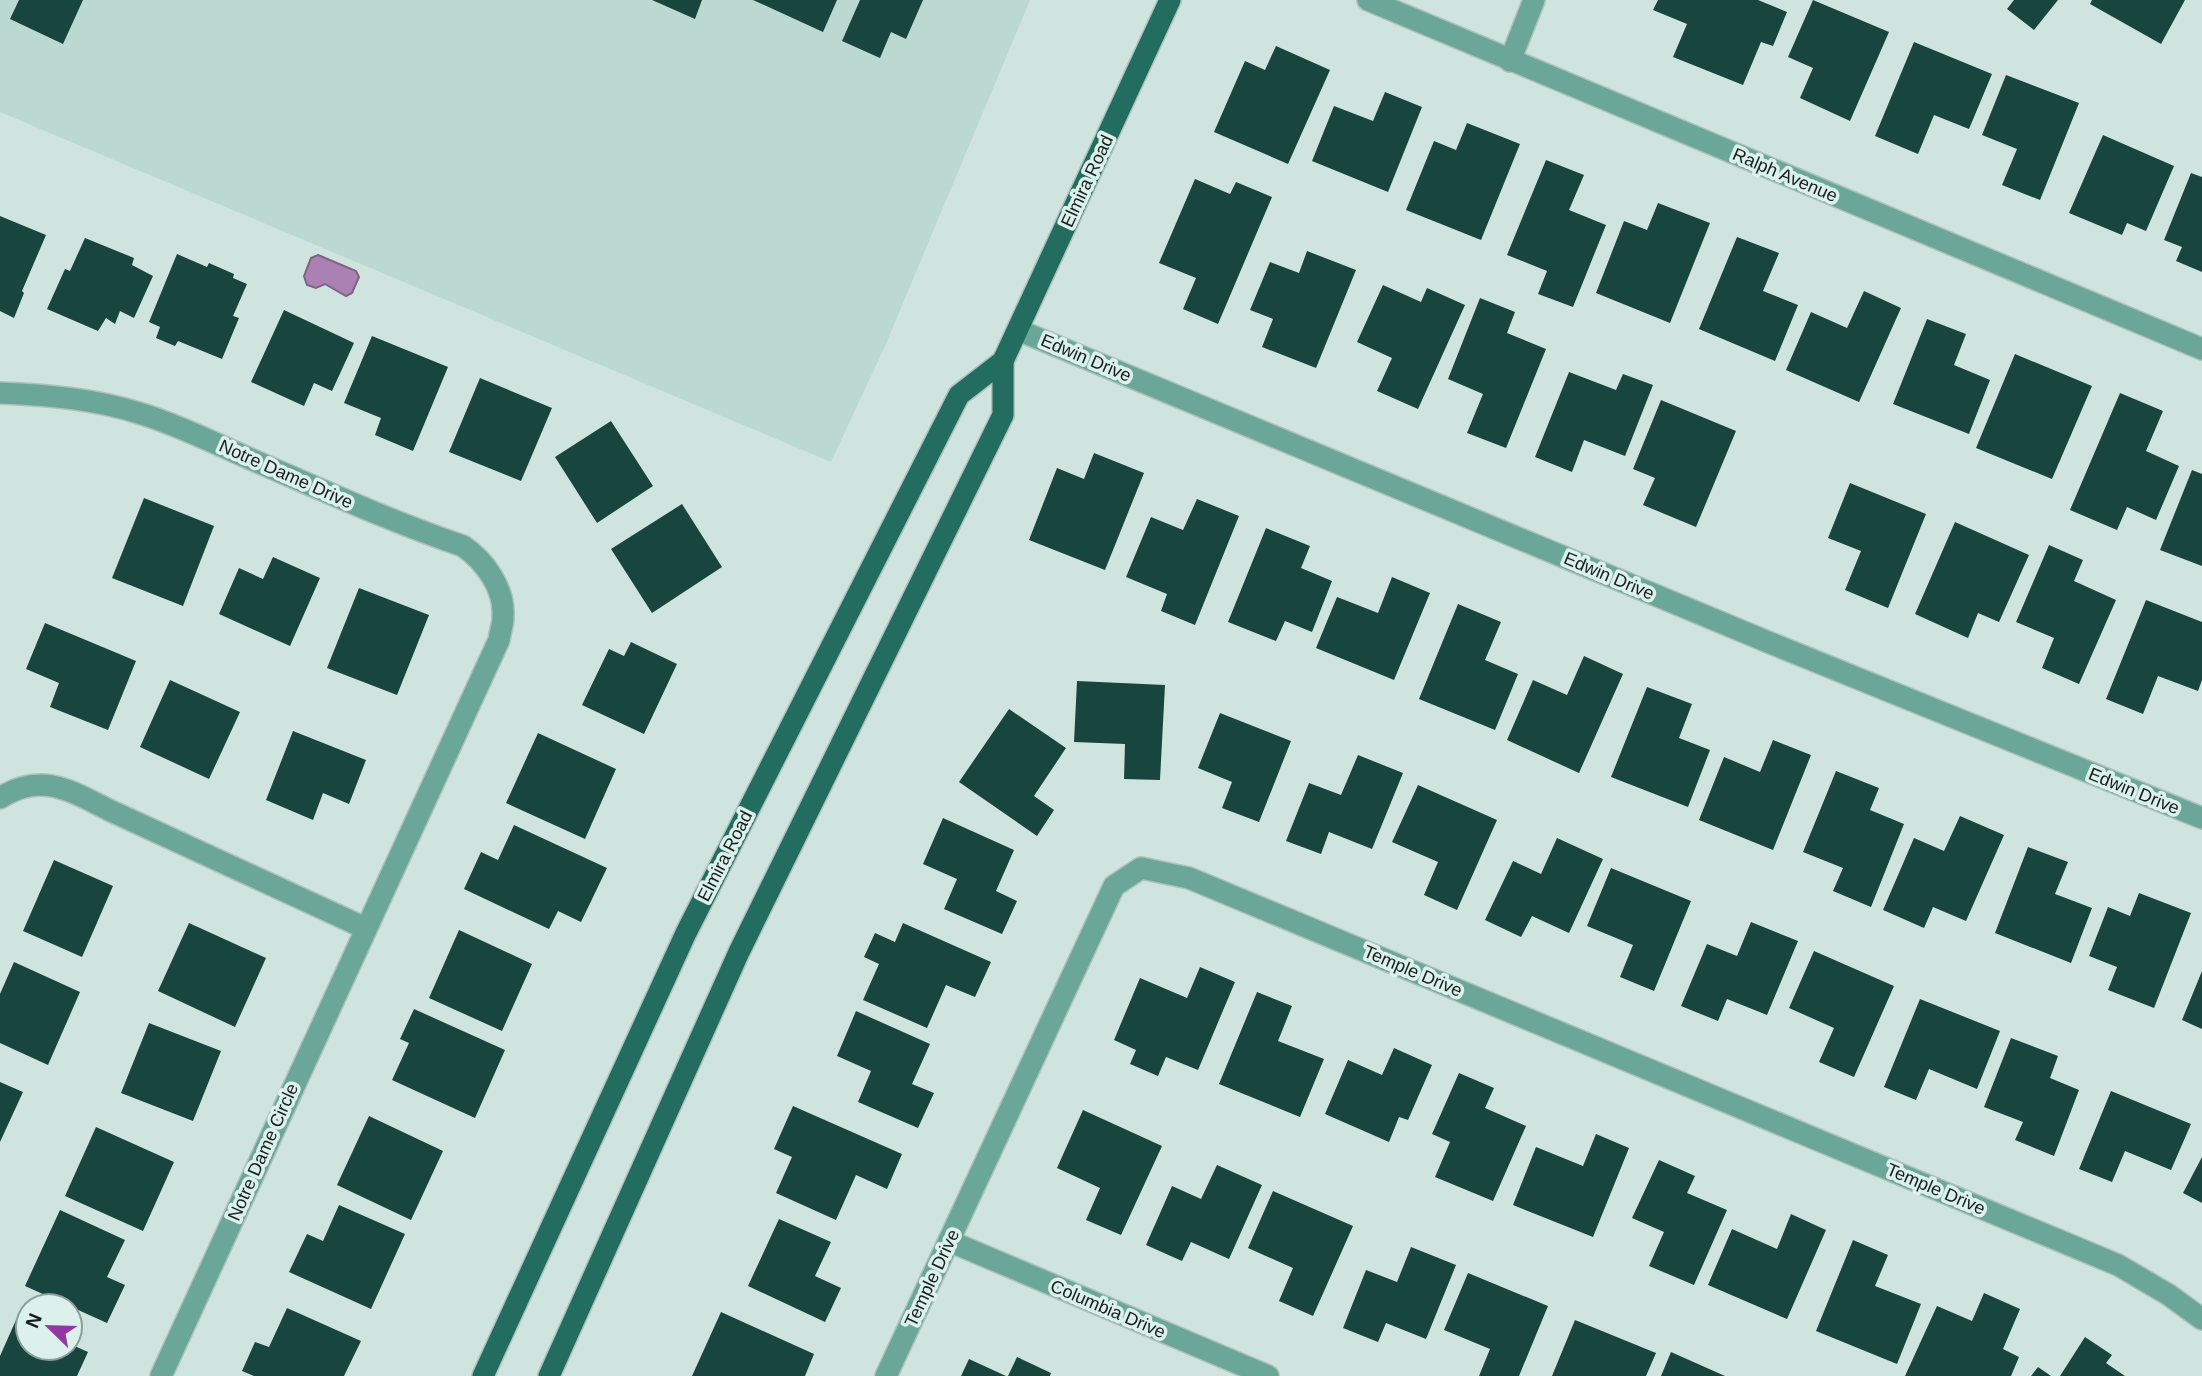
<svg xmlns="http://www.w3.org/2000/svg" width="2202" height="1376" viewBox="0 0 2202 1376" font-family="Arial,sans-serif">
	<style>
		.built { fill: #bbd8d1 }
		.water { fill: #ab80b2; stroke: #7f6385; stroke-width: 2 }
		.building { fill: #18463e }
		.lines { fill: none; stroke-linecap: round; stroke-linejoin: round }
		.minor-casing { stroke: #aec1bb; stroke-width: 24 }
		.major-casing { stroke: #aec1bb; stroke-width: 24 }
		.minor { stroke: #6aa799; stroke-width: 21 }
		.major { stroke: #236d60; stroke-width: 21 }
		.labels { text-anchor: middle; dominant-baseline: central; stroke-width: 7; stroke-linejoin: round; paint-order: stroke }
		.street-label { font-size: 18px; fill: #171f1d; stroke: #dcf1eb }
	</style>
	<rect width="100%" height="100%" fill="#cfe4de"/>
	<!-- built -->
	<path class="built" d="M0 0H1030L885 346 831 462 0 112Z"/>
	<!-- water -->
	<path class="water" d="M318 255 356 271 359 277 352 293 346 296 325 284 316 288 307 285 304 276 311 258Z"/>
	<!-- building -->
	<g class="building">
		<path d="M19 0H83L63 44 10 19Z"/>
		<path d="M652 0H702L695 19Z"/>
		<path d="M753 0H837L823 32Z"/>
		<path d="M860 0H923L906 39 891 32 880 58 842 41Z"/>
		<path d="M1658 0H1758L1787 12 1773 46 1761 42 1743 85 1673 57 1687 24 1653 10Z"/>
		<path d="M1813 0 1889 32 1850 121 1800 98 1813 68 1788 57Z"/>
		<path d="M2014 0H2058L2034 30 2007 9Z"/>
		<path d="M2092 0H2185L2161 44 2090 4Z"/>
		<path d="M1914 42 1992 74 1969 129 1934 115 1918 154 1875 136Z"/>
		<path d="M1276 46 1330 70 1288 164 1214 132 1245 61 1265 70Z"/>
		<path d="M2006 75 2079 103 2040 200 2002 185 2017 149 1982 135Z"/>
		<path d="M1385 92 1422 107 1388 192 1312 161 1334 106 1373 121Z"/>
		<path d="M1467 123 1520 144 1481 240 1406 210 1434 141 1456 150Z"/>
		<path d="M2103 135 2174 166 2146 231 2127 223 2122 235 2069 213Z"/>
		<path d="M1546 160 1584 175 1569 210 1606 225 1573 307 1538 294 1547 271 1507 255Z"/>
		<path d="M2191 173 2202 177V272L2176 261 2182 247 2164 240Z"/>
		<path d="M1195 179 1230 194 1236 182 1272 197 1218 324 1183 309 1196 278 1159 263Z"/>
		<path d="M1658 203 1710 223 1670 323 1596 293 1624 221 1647 230Z"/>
		<path d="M0 216 46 235 22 291 24 293 14 318 0 311Z"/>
		<path d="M1737 237 1779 253 1763 291 1798 305 1775 361 1699 329Z"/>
		<path d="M85 238 134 258 132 265 153 276 134 318 120 311 115 324 106 318 98 331 47 309 65 269 70 271Z"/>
		<path d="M1307 251 1356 270 1316 368 1262 347 1273 319 1250 310 1270 262 1299 273Z"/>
		<path d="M177 254 207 267 209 263 234 274 233 278 247 284 233 316 239 318 222 359 178 341 175 346 156 338 160 327 149 322Z"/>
		<path d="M1383 285 1421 302 1427 288 1465 305 1418 409 1377 391 1392 358 1357 342Z"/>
		<path d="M1864 291 1901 308 1859 402 1786 370 1811 312 1847 328Z"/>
		<path d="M1480 298 1515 312 1507 333 1546 349 1506 448 1467 433 1483 394 1448 379Z"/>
		<path d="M284 310 354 343 332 391 314 383 304 406 251 382Z"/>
		<path d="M1927 319 1966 334 1954 365 1990 380 1969 434 1893 404Z"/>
		<path d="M372 336 448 367 413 451 375 435 381 418 344 403Z"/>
		<path d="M2015 354 2092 386 2052 479 1976 448Z"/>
		<path d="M1569 372 1616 390 1623 374 1653 385 1625 456 1584 440 1572 472 1535 457Z"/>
		<path d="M480 378 552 408 521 481 449 452Z"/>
		<path d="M2120 393 2163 411 2146 451 2179 466 2156 520 2127 507 2117 530 2070 510Z"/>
		<path d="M1661 400 1736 431 1696 527 1643 505 1655 478 1633 469Z"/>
		<path d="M611 421 653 486 597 523 555 457Z"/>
		<path d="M1094 453 1144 473 1105 570 1029 540 1057 468 1084 479Z"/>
		<path d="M2192 470 2202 474V566L2160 550Z"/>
		<path d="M1850 483 1926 514 1888 608 1845 590 1861 551 1828 538Z"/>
		<path d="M144 498 214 526 183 606 112 578Z"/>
		<path d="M1197 499 1239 516 1195 625 1161 611 1167 594 1126 577 1151 517 1183 530Z"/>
		<path d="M682 504 722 567 652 613 611 549Z"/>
		<path d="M1955 522 2029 555 1999 622 1978 613 1968 638 1915 614Z"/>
		<path d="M1266 528 1310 546 1301 568 1332 581 1312 632 1285 621 1276 641 1228 622Z"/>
		<path d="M2049 545 2083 560 2074 581 2116 600 2079 684 2042 668 2054 638 2016 622Z"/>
		<path d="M273 557 320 578 290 646 219 614 239 568 263 579Z"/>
		<path d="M1392 577 1430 593 1394 680 1316 648 1337 597 1378 613Z"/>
		<path d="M359 588 429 615 397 695 327 668Z"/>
		<path d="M2146 600 2202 622V680L2198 691 2158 676 2143 714 2106 699Z"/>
		<path d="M1458 604 1501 622 1485 660 1518 674 1495 730 1419 699Z"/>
		<path d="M45 623 136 661 108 730 50 707 59 683 26 669Z"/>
		<path d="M631 642 677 664 644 734 582 705 609 649 624 656Z"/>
		<path d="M1584 656 1623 674 1579 773 1507 740 1533 680 1567 695Z"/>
		<path d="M170 680 240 712 209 779 140 747Z"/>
		<path d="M1077 681 1165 685 1160 780 1124 779 1125 744 1074 742Z"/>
		<path d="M1647 687 1692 704 1679 738 1710 750 1688 807 1611 777Z"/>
		<path d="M1009 709 1066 748 1034 796 1054 810 1037 836 959 782Z"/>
		<path d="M1220 713 1291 741 1259 822 1222 808 1232 782 1198 768Z"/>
		<path d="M293 731 366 760 349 804 323 793 313 820 266 800Z"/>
		<path d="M538 733 616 769 585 839 506 803Z"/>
		<path d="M1773 740 1811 755 1773 850 1699 820 1724 757 1760 772Z"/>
		<path d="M1358 755 1403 773 1372 849 1329 832 1321 854 1286 841 1309 783 1341 795Z"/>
		<path d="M1836 771 1879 788 1870 810 1904 824 1871 907 1833 891 1843 868 1803 852Z"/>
		<path d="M1418 785 1497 820 1457 910 1424 895 1438 862 1392 842Z"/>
		<path d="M1960 816 2004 835 1966 921 1933 907 1924 928 1883 910 1914 838 1944 851Z"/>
		<path d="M943 818 1014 850 996 891 1017 901 1002 934 944 909 957 879 923 864Z"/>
		<path d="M514 825 607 868 581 922 558 911 549 929 464 889 481 852 498 860Z"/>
		<path d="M1557 838 1603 859 1569 933 1532 916 1521 937 1485 920 1513 861 1541 874Z"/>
		<path d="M2028 847 2068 862 2055 894 2092 908 2071 963 1995 933Z"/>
		<path d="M54 860 113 886 82 957 23 931Z"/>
		<path d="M1611 868 1691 901 1654 991 1620 977 1633 945 1587 926Z"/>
		<path d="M2139 893 2191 913 2154 1008 2108 990 2117 967 2089 956 2108 907 2130 916Z"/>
		<path d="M1751 922 1798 941 1767 1015 1727 999 1718 1021 1681 1006 1707 944 1737 956Z"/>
		<path d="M189 923 266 958 235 1027 158 991Z"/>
		<path d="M903 923 991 962 975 997 946 985 927 1028 863 1000 879 964 864 957 875 933 895 942Z"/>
		<path d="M459 930 532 964 502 1031 429 998Z"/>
		<path d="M1814 951 1894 986 1854 1077 1819 1062 1834 1028 1789 1008Z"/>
		<path d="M14 962 80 992 48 1065 0 1043V994Z"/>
		<path d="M1200 967 1235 982 1198 1070 1166 1057 1158 1076 1130 1064 1136 1050 1114 1040 1140 978 1187 998Z"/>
		<path d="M2202 971V1029L2182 1020Z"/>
		<path d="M1257 992 1292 1006 1278 1041 1324 1059 1300 1117 1219 1084Z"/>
		<path d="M1920 999 2000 1031 1977 1089 1929 1069 1916 1100 1884 1087Z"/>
		<path d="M414 1009 505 1050 475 1118 392 1080 409 1043 400 1039Z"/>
		<path d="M856 1011 930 1044 912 1084 934 1093 918 1128 858 1102 871 1071 837 1056Z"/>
		<path d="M149 1023 221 1051 193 1121 121 1093Z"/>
		<path d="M2011 1038 2058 1056 2050 1078 2079 1090 2054 1156 2015 1140 2023 1122 1984 1107Z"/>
		<path d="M1394 1048 1432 1065 1408 1120 1399 1117 1389 1142 1325 1114 1348 1060 1382 1075Z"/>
		<path d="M1459 1073 1494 1088 1485 1108 1526 1126 1493 1201 1435 1177 1450 1142 1432 1134Z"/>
		<path d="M0 1082 23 1092 0 1142Z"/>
		<path d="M2111 1091 2191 1124 2171 1170 2125 1151 2112 1182 2079 1169Z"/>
		<path d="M793 1106 902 1154 887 1189 856 1175 836 1220 776 1193 792 1157 774 1149Z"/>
		<path d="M1083 1110 1162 1146 1121 1235 1086 1220 1100 1188 1057 1168Z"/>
		<path d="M369 1116 443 1151 411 1220 337 1185Z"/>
		<path d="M96 1127 174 1162 143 1231 65 1196Z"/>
		<path d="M1596 1134 1629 1148 1593 1237 1513 1205 1536 1147 1583 1166Z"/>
		<path d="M2202 1157V1203L2183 1193Z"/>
		<path d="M1659 1160 1695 1176 1687 1193 1727 1210 1694 1285 1649 1266 1664 1232 1632 1218Z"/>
		<path d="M1217 1165 1262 1185 1229 1259 1191 1242 1182 1261 1146 1245 1172 1186 1201 1199Z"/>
		<path d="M1273 1191 1353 1226 1313 1316 1279 1301 1293 1268 1248 1248Z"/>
		<path d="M339 1205 405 1234 371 1309 289 1272 307 1234 323 1241Z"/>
		<path d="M60 1210 125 1240 107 1277 125 1285 107 1323 25 1286Z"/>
		<path d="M1791 1214 1826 1230 1787 1319 1708 1285 1732 1229 1777 1249Z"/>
		<path d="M779 1219 831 1242 815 1276 841 1288 825 1322 748 1286Z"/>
		<path d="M1853 1240 1888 1255 1875 1286 1921 1304 1897 1364 1816 1331Z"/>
		<path d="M1411 1247 1456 1265 1426 1339 1386 1323 1378 1342 1343 1328 1366 1270 1397 1282Z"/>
		<path d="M1468 1273 1548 1306 1519 1376H1479L1490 1349 1444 1330Z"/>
		<path d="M1984 1293 2020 1309 2003 1349 2019 1357 2011 1376H1905L1937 1306 1972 1321Z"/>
		<path d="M287 1308 361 1341 344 1376H254L242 1371 255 1342 269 1347Z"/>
		<path d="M721 1312 814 1354 805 1376H692Z"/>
		<path d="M16 1320 28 1325V1348H70V1344L88 1352 77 1376H0V1356Z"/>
		<path d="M1575 1320 1656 1353 1646 1376H1552Z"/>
		<path d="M2085 1337 2112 1355 2106 1363 2125 1376H2060Z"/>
		<path d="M1671 1352 1725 1376H1661Z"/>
		<path d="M1017 1357 1051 1373 1050 1376H1008Z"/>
		<path d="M969 1359 1006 1376H961Z"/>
		<path d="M2038 1367 2051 1376H2031Z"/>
	</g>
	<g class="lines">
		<defs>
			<g id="minor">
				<path d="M1368 0 2202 349"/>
				<path d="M1510 61 1534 0"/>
				<path d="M1018 330 1768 642 2202 818"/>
				<path d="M0 393C48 395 96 399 142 414 178 425 212 442 246 457 318 488 389 521 463 546 485 561 505 589 503 617 503 625 500 632 499 640L161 1376"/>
				<path d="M0 798C41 771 71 791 109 810L365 928"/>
				<path d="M949 1241 1268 1376"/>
				<path d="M886 1376 1114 886 1141 868 1189 878 2118 1265 2169 1295 2202 1319"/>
			</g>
			<g id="major">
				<path d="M483 1376 686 933 959 395 1003 361 1170 0"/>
				<path d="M549 1376 739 952 1003 415V361"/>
			</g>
		</defs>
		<!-- minor casing -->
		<use href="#minor" class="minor-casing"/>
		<!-- major casing -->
		<use href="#major" class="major-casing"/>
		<!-- minor -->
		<use href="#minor" class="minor"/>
		<!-- major -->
		<use href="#major" class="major"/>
	</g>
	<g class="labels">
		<!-- street labels -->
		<g class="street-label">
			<text transform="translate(1785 175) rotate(23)">Ralph Avenue</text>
			<text transform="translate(1087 181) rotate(-65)">Elmira Road</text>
			<text transform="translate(1086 358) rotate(23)">Edwin Drive</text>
			<text transform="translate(286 474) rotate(24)">Notre Dame Drive</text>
			<text transform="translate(1609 576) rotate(23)">Edwin Drive</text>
			<text transform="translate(2134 791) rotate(22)">Edwin Drive</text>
			<text transform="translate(725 856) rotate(-63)">Elmira Road</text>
			<text transform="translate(1413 971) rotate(23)">Temple Drive</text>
			<text transform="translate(263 1152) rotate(-66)">Notre Dame Circle</text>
			<text transform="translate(1936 1189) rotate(23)">Temple Drive</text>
			<text transform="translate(932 1278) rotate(-65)">Temple Drive</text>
			<text transform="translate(1108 1309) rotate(23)">Columbia Drive</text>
		</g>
	</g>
	<!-- north arrow -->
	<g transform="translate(49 1327) rotate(293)"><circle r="33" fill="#dcf1eb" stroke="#8d9d99" stroke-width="2"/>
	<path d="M0-5L12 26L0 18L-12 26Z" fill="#9338a2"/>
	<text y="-10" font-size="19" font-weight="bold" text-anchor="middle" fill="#171f1d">N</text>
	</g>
</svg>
